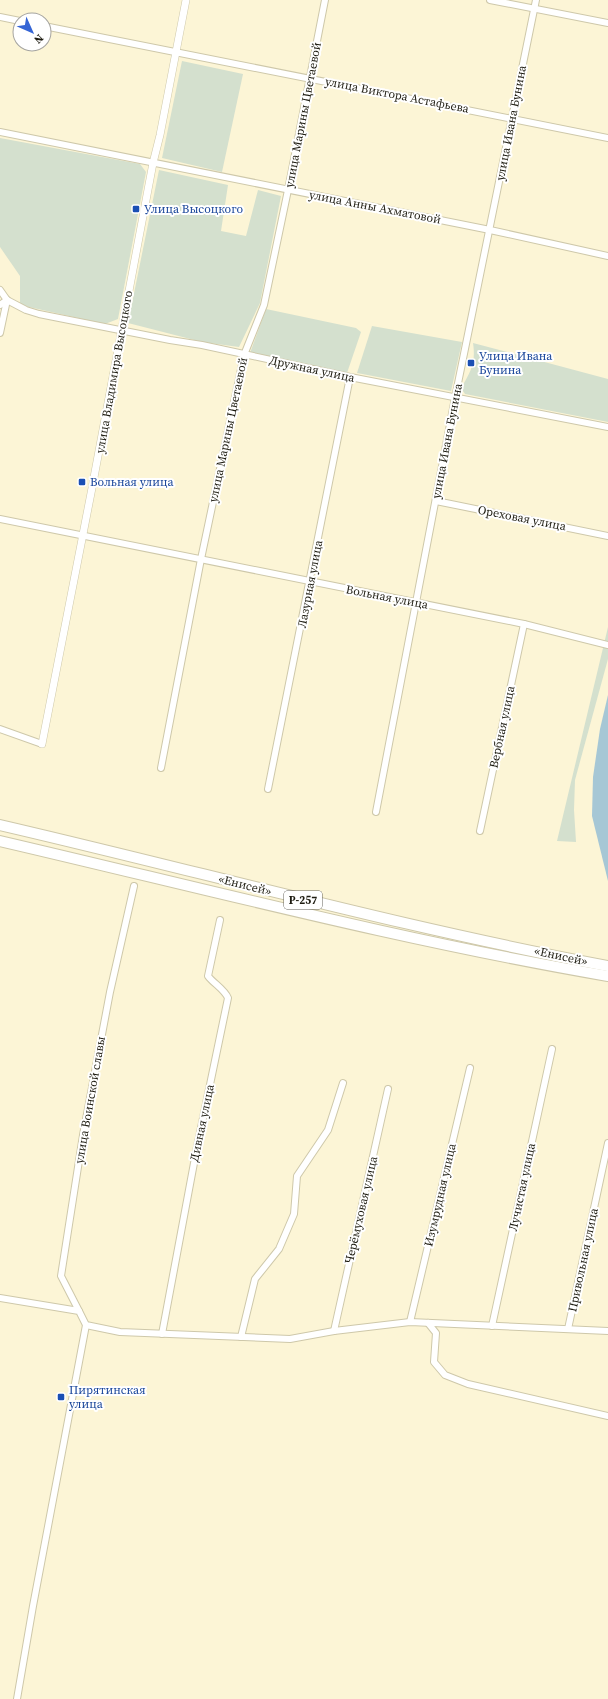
<svg xmlns="http://www.w3.org/2000/svg" width="608" height="1699" viewBox="0 0 608 1699" font-family="'Source Serif 4',serif">
	<style>
		.green { fill: #d4e0ce }
		.water { fill: #a6c7d5 }
		.lines { fill: none; stroke-linecap: round; stroke-linejoin: round }
		.minor-casing { stroke: #cec8aa; stroke-width: 8 }
		.tertiary-casing { stroke: #cec8aa; stroke-width: 8 }
		.trunk-casing { stroke: #cec8aa; stroke-width: 12 }
		.minor { stroke: #fff; stroke-width: 6 }
		.tertiary { stroke: #fff; stroke-width: 7 }
		.trunk { stroke: #fff; stroke-width: 10 }
		.transit-dot { fill: #1a4fb4; stroke: #fff; stroke-width: 1.5 }
		.labels { text-anchor: middle; dominant-baseline: central; stroke-width: 4; stroke-linejoin: round; paint-order: stroke }
		.shield { fill: #fff; stroke: #626058; stroke-width: 1 }
		.shield-label { font-size: 11px; font-weight: bold; fill: #1e1c11 }
		.street-label { font-size: 12px; fill: #1e1c11; stroke: #fff }
		.transit-label { font-size: 12px; fill: #164399; stroke: #fff; text-anchor: start }
	</style>
	<rect width="100%" height="100%" fill="#fcf5d6"/>
	<!-- green -->
	<g class="green">
		<path d="M182 61 243 74 222 172 162 158Z"/>
		<path d="M0 138 140 164 146 172 118 319 105 324 20 305V276L0 247Z"/>
		<path d="M159 170 228 185 221 231 246 236 258 190 281 196 260 303 239 347 202 342 128 323Z"/>
		<path d="M266 309 356 328 361 332 347 373 250 353Z"/>
		<path d="M372 326 462 342 451 391 357 373Z"/>
		<path d="M473 343 608 379V422L465 394 461 388C471 371 476 363 473 343Z"/>
		<path d="M608 627V659L575 780 574 810 576 842 557 841Z"/>
	</g>
	<!-- water -->
	<path class="water" d="M608 695V881L592 816 593 777 600 729Z"/>
	<g class="lines">
		<defs>
			<g id="minor">
				<path d="M490 0 608 23"/>
				<path d="M0 17 20 21"/>
				<path d="M44 26 608 138"/>
				<path d="M0 132 490 230 608 256"/>
				<path d="M0 290 7 300 26 310 39 314 170 340 202 345 350 377 608 427"/>
				<path d="M0 305 7 300"/>
				<path d="M0 333 7 300"/>
				<path d="M436 501 608 536"/>
				<path d="M0 519 524 624 608 645"/>
				<path d="M0 729 42 744"/>
				<path d="M161 768 201 559 244 355 264 305 288 190 325 0"/>
				<path d="M268 789 350 377"/>
				<path d="M376 812 455 398 536 0"/>
				<path d="M480 831 524 624"/>
				<path d="M0 1298 79 1311 86 1325 120 1332 290 1339 334 1331 410 1322 608 1331"/>
				<path d="M79 1311 61 1276 83 1135 110 992 134 886"/>
				<path d="M410 1322 470 1068"/>
				<path d="M428 1323 436 1333 434 1362 445 1375 468 1384 608 1416"/>
				<path d="M492 1326 552 1049"/>
				<path d="M568 1329 608 1143"/>
				<path d="M334 1331 388 1089"/>
				<path d="M162 1334 197 1147 228 998C224 989 214 984 208 976L220 920"/>
				<path d="M241 1337 255 1279 279 1249 294 1214 297 1176 328 1130 343 1083"/>
				<path d="M17 1699 33 1606 86 1325"/>
			</g>
			<path id="tertiary" d="M42 744 92 488 153 163 160 135 186 0"/>
			<g id="trunk">
				<path d="M0 825C203 872 403 928 608 966"/>
				<path d="M0 841C202 888 403 941 608 976"/>
			</g>
		</defs>
		<!-- minor casing -->
		<use href="#minor" class="minor-casing"/>
		<!-- tertiary casing -->
		<use href="#tertiary" class="tertiary-casing"/>
		<!-- trunk casing -->
		<use href="#trunk" class="trunk-casing"/>
		<!-- minor -->
		<use href="#minor" class="minor"/>
		<!-- tertiary -->
		<use href="#tertiary" class="tertiary"/>
		<!-- trunk -->
		<use href="#trunk" class="trunk"/>
	</g>
	<!-- markers -->
	<g class="transit-dot">
		<rect x="132" y="205" width="8" height="8" rx="2"/>
		<rect x="467" y="359" width="8" height="8" rx="2"/>
		<rect x="78" y="478" width="8" height="8" rx="2"/>
		<rect x="57" y="1393" width="8" height="8" rx="2"/>
	</g>
	<g class="labels">
		<!-- shield labels -->
		<rect class="shield" x="284" y="891" width="38" height="18" rx="3"/>
		<g class="shield-label">
			<text x="303" y="900">Р-257</text>
		</g>
		<!-- street labels -->
		<g class="street-label">
			<text transform="translate(397 95) rotate(11)">улица Виктора Астафьева</text>
			<text transform="translate(303 115) rotate(-79)">улица Марины Цветаевой</text>
			<text transform="translate(511 123) rotate(-79)">улица Ивана Бунина</text>
			<text transform="translate(375 207) rotate(11)">улица Анны Ахматовой</text>
			<text transform="translate(312 369) rotate(12)">Дружная улица</text>
			<text transform="translate(114 372) rotate(-80)">улица Владимира Высоцкого</text>
			<text transform="translate(228 430) rotate(-78)">улица Марины Цветаевой</text>
			<text transform="translate(447 441) rotate(-79)">улица Ивана Бунина</text>
			<text transform="translate(522 518) rotate(11)">Ореховая улица</text>
			<text transform="translate(310 584) rotate(-79)">Лазурная улица</text>
			<text transform="translate(387 597) rotate(11)">Вольная улица</text>
			<text transform="translate(502 727) rotate(-78)">Вербная улица</text>
			<text transform="translate(245 885) rotate(14)">«Енисей»</text>
			<text transform="translate(561 956) rotate(12)">«Енисей»</text>
			<text transform="translate(90 1100) rotate(-80)">улица Воинской славы</text>
			<text transform="translate(202 1123) rotate(-78)">Дивная улица</text>
			<text transform="translate(522 1187) rotate(-78)">Лучистая улица</text>
			<text transform="translate(440 1195) rotate(-77)">Изумрудная улица</text>
			<text transform="translate(361 1210) rotate(-77)">Черёмуховая улица</text>
			<text transform="translate(583 1260) rotate(-78)">Привольная улица</text>
		</g>
		<!-- transit labels -->
		<g class="transit-label">
			<text x="144" y="209">Улица Высоцкого</text>
			<text x="479" y="356">Улица Ивана<tspan x="479" dy="14">Бунина</tspan></text>
			<text x="90" y="482">Вольная улица</text>
			<text x="69" y="1390">Пирятинская<tspan x="69" dy="14">улица</tspan></text>
		</g>
	</g>
	<!-- north arrow -->
	<g transform="translate(32 32) rotate(135)"><circle r="19" fill="#ffffff" stroke="#a5a4a0"/>
	<path d="M0-3L7 15L0 10L-7 15Z" fill="#3565d5"/>
	<text y="-6" font-size="11" font-weight="bold" text-anchor="middle" fill="#1e1c11">N</text>
	</g>
</svg>
